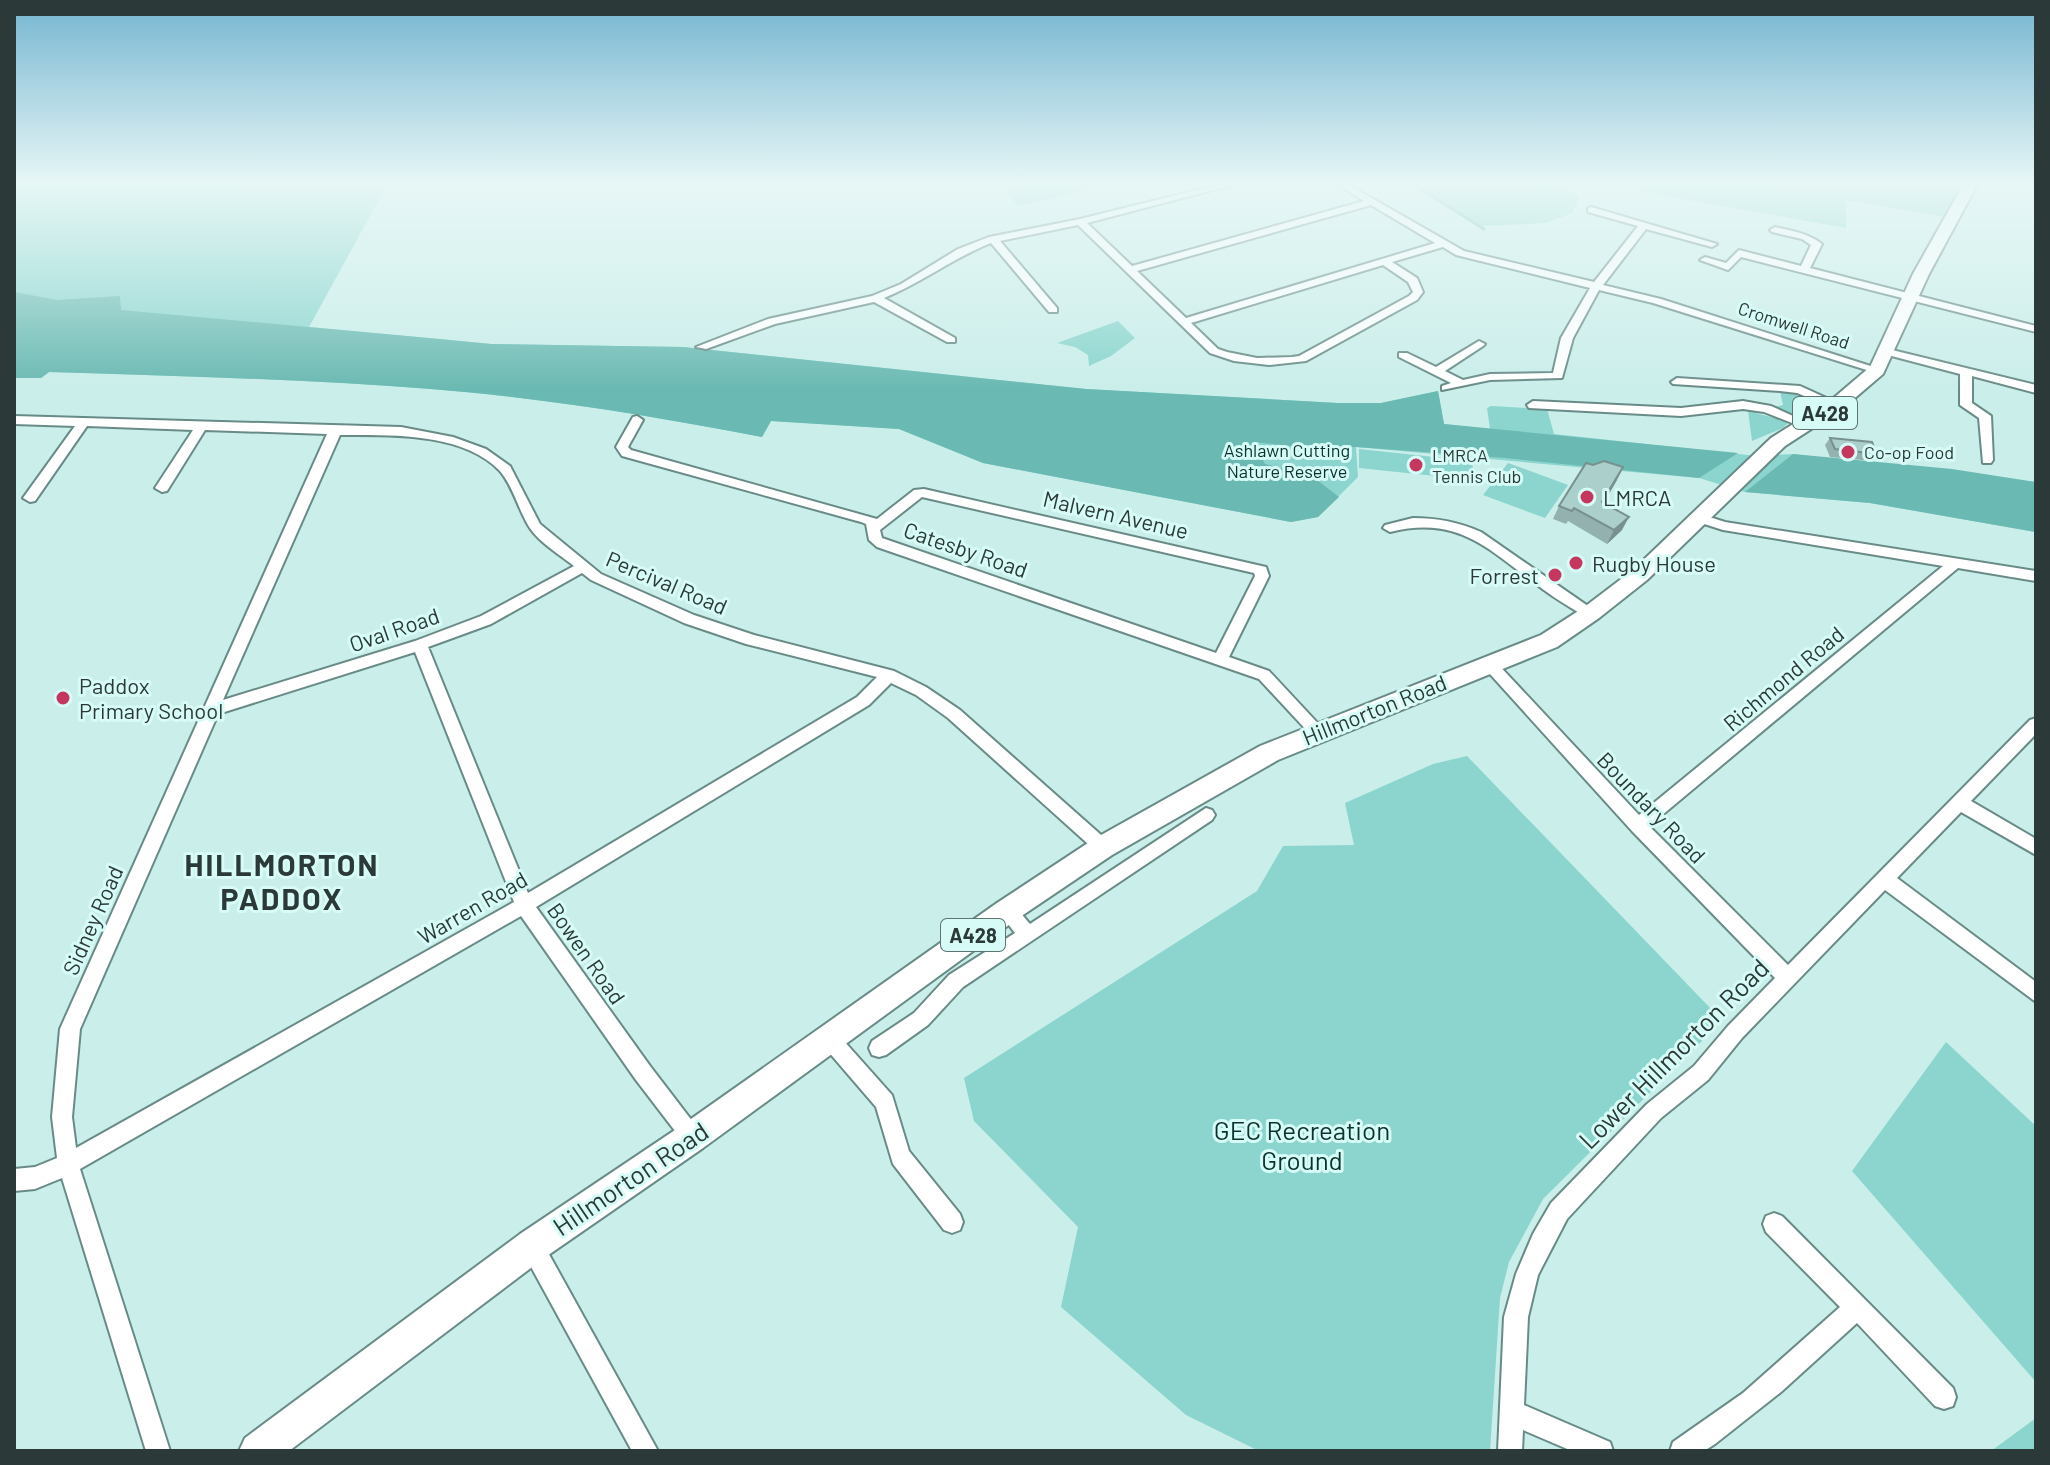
<svg xmlns="http://www.w3.org/2000/svg" width="2050" height="1465" viewBox="0 0 2050 1465" font-family="Barlow,sans-serif">
	<style>
		.green { fill: #8bd5ce }
		.forest { fill: #6ab9b2 }
		.lines { fill: none; stroke-linecap: round; stroke-linejoin: round }
		.stream { stroke: #68b7af; stroke-width: 3 }
		.minor-casing { stroke: #698b87; stroke-width: 4 }
		.highway-casing { stroke: #698b87; stroke-width: 4 }
		.minor { fill: #fff; fill-rule: evenodd }
		.highway { fill: #fff; fill-rule: evenodd }
		.wall { fill: #93b2af }
		.shaded-wall { fill: #78918e }
		.building { fill: #abcfcb; stroke: #78918e; stroke-width: 2 }
		.poi-dot { fill: #c63760; stroke: #d7fcf7; stroke-width: 3 }
		.labels { text-anchor: middle; dominant-baseline: central; stroke-width: 6; stroke-linejoin: round; paint-order: stroke }
		.far-street-label { font-size: 18px; fill: #2b3938; stroke: #d7fcf7 }
		.far-park-label { font-size: 18px; fill: #0a322f; stroke: #d7fcf7 }
		.far-poi-label { font-size: 18px; fill: #2b3938; stroke: #d7fcf7; text-anchor: start }
		.shield { fill: #d7fcf7; stroke: #5f7471; stroke-width: 2 }
		.shield-label { font-size: 20px; font-weight: bold; fill: #2b3938 }
		.poi-label { font-size: 22px; fill: #2b3938; stroke: #d7fcf7; text-anchor: start }
		.street-label { font-size: 22px; fill: #2b3938; stroke: #d7fcf7 }
		.near-street-label { font-size: 26px; fill: #2b3938; stroke: #d7fcf7 }
		.near-park-label { font-size: 26px; fill: #0a322f; stroke: #d7fcf7 }
		.district-label { font-size: 30px; font-weight: bold; letter-spacing: 2px; fill: #2b3938; stroke: #d7fcf7 }
	</style>
	<rect width="100%" height="100%" fill="#caeeea"/>
	<!-- green -->
	<g class="green">
		<path d="M14 185H387L309 327 491 344 683 347 1086 389 1337 403H1381L1438 391 1444 424 1490 429 1487 408 1491 406 1547 409 1554 434 1757 456 1793 454 2036 482V532L1870 503 1745 492 1699 478 1356 447 1358 477 1318 517 1291 522 983 463 899 429 771 421 762 437C652 416 543 398 431 389 304 379 176 376 49 372L41 378H14Z"/>
		<path d="M1001 185H1111L1018 206Z"/>
		<path d="M1412 185H1559L1580 196 1572 213 1546 223 1482 226Z"/>
		<path d="M1960 185 1945 217 1846 200V228L1609 186Z"/>
		<path d="M1118 321 1135 338 1111 356 1089 366 1088 355 1075 347 1057 343Z"/>
		<path d="M1780 391 1806 396 1816 406C1799 419 1790 414 1772 408L1783 405Z"/>
		<path d="M1748 411 1789 422 1783 428 1752 441Z"/>
		<path d="M1359 449 1472 461 1474 480 1359 468Z"/>
		<path d="M1508 463 1568 485 1545 518 1483 495Z"/>
		<path d="M1467 756 1715 1013 1702 1041 1543 1199 1509 1262 1500 1298 1490 1451H1259L1186 1415 1061 1307 1078 1227 974 1121 964 1078 1257 891 1283 846 1354 845 1345 803 1433 764Z"/>
		<path d="M1946 1042 2036 1126V1382L1852 1171Z"/>
		<path d="M2036 1418V1451H1991Z"/>
	</g>
	<!-- forest -->
	<g class="forest">
		<path d="M14 292 57 300 120 296 121 310 440 339 491 344 683 347 1086 389 1337 403H1381L1438 391 1444 424 1738 453 1699 478 1505 458 1356 447 1309 448 1254 442 1265 464 1312 476 1339 497 1318 517 1291 522 983 463 899 429 771 421 762 437C652 416 543 398 431 389 304 379 176 376 49 372L41 378H14Z"/>
		<path d="M1793 454 1952 469 2036 482V532L1870 503 1745 492Z"/>
	</g>
	<g class="lines">
		<!-- stream -->
		<path class="stream" d="M1414 185 1484 229"/>
		<defs>
			<g id="minor">
				<path d="M1217 185H1232L1087 223 1132 266 1364 201 1338 185H1349L1464 251 1594 282 1638 226 1588 212V208L1591 207 1717 244 1712 247 1646 229 1603 285 1661 299 1883 370 1873 372 1653 303 1599 290 1573 338 1562 378 1490 380 1442 390V386L1451 383 1399 357V353H1407L1436 367 1479 341 1485 344 1483 346 1445 371 1463 380 1490 374 1553 373 1561 338 1590 288 1456 255 1443 247 1392 262 1417 278 1423 292 1417 300 1306 361 1269 365 1234 361 1210 353 1078 225 1000 241 1057 308V312H1049L991 243C953 258 921 283 884 298L955 338V342H947L874 302 775 324 706 349 696 347 768 319 872 296 901 284 958 249 989 237 1080 219ZM1371 205 1435 243 1186 318 1137 271ZM1383 265 1408 282 1413 292 1409 296 1299 356 1292 357 1257 358 1227 352 1218 349 1191 323Z"/>
				<path d="M1775 227C1792 231 1808 233 1822 244L1810 268 2036 326V332L1741 257 1728 270 1700 260 1705 257 1726 263 1739 250 1801 266 1811 245 1802 239 1772 232 1770 230Z"/>
				<path d="M1888 349 2036 385V393L1972 376V403L1991 416 1993 460 1991 463H1983L1979 418 1960 405V374L1884 354V350Z"/>
				<path d="M1677 378 1800 386 1842 405 1836 409 1797 393 1780 391 1673 384 1671 382Z"/>
				<path d="M1533 401 1681 408 1743 401 1771 406 1811 424 1805 428 1764 412 1743 409 1681 416 1529 408 1527 405Z"/>
				<path d="M14 416 401 427 453 437 486 449 510 466 540 524 601 574 694 615 754 635 894 671 926 687 960 710 1109 842 1112 847 1109 852 1103 854 1097 852 948 718 916 695 891 683 869 705 536 907 650 1066 699 1130 702 1137 699 1144 692 1147 685 1144 636 1080 521 916 80 1169 170 1451H146L62 1178 35 1189 14 1191V1169L35 1167 57 1158 52 1117 60 1029 327 434 205 430 167 491 162 492 155 488 193 430 87 426 35 501 30 502 23 498 75 426 14 424ZM340 435C388 435 462 432 499 470 512 484 518 508 528 525 537 541 559 554 574 566L481 616 415 641 223 700ZM582 573 591 580 684 623 746 644 877 677 857 697 528 893 428 647 491 624ZM415 652 514 902 76 1148 72 1117 80 1029 218 714Z"/>
				<path d="M637 416 643 420 628 447 631 450 877 519 914 490 924 489 1266 567 1269 576 1229 657 1269 671 1325 731 1323 735H1311L1259 679 877 547 869 540 866 524 861 522 622 456 616 447 633 417ZM922 497 1254 573 1255 576 1216 653 882 538 880 530Z"/>
				<path d="M1700 514 1725 522 2036 571V581L1958 568 1649 826 1788 965 2030 720 2036 718V734L1971 801 2036 839V855L1961 812 1897 878 2036 982V1002L1885 890 1742 1038 1708 1080 1661 1118 1567 1219 1538 1275 1528 1317 1524 1405 1610 1442 1613 1451H1572L1523 1430 1522 1451H1498L1504 1317 1516 1274 1533 1234 1551 1203 1647 1104 1694 1066 1728 1026 1775 978 1632 831 1480 663 1483 659H1493L1639 815 1943 566 1723 530 1695 521V515Z"/>
				<path d="M1413 518C1438 518 1458 522 1481 532L1598 613 1591 618 1586 617C1572 608 1557 600 1544 590 1491 552 1461 514 1390 532L1383 528 1385 525Z"/>
				<path d="M1206 808 1212 810 1215 815 1212 820 963 987 928 1025 886 1055 879 1057 872 1055 869 1048 872 1041 914 1013 949 975 1015 933 998 911 1001 905C1014 901 1021 914 1030 924Z"/>
				<path d="M828 1028 835 1031 892 1095 909 1151 960 1214 963 1222 960 1230 952 1233 944 1230 893 1164 876 1107 821 1043 818 1037 821 1031Z"/>
				<path d="M1774 1213 1782 1216 1953 1388 1956 1397 1953 1406 1944 1409 1935 1406 1857 1323 1781 1392 1715 1444 1704 1451H1670L1673 1442 1743 1393 1840 1307 1766 1232 1763 1224 1766 1216Z"/>
				<path d="M532 1235 540 1238 658 1451H632L524 1254 521 1246 524 1238Z"/>
			</g>
			<path id="highway" d="M1963 185H1977L1929 274 1883 374 1842 409 1785 446 1647 580 1599 618 1557 647 1278 760 1112 855 1017 919 703 1148 544 1258 289 1451H239L245 1438 520 1234 681 1126 997 903 1094 839 1260 746 1541 635 1583 608 1633 570 1771 438 1830 401 1870 367 1913 274Z"/>
		</defs>
		<!-- minor casing -->
		<use href="#minor" class="minor-casing"/>
		<!-- highway casing -->
		<use href="#highway" class="highway-casing"/>
		<!-- minor -->
		<use href="#minor" class="minor"/>
		<!-- highway -->
		<use href="#highway" class="highway"/>
	</g>
	<!-- wall -->
	<g class="wall">
		<path d="M1830 438 1877 454 1872 461 1830 457 1825 445Z"/>
		<path d="M1617 480 1604 503 1622 530 1607 544 1568 521 1566 524 1553 519 1559 506Z"/>
	</g>
	<!-- shaded-wall -->
	<g class="shaded-wall">
		<path d="M1623 467 1617 480 1596 515 1602 502Z"/>
		<path d="M1629 517 1622 530 1607 544 1614 530Z"/>
	</g>
	<!-- building -->
	<g class="building">
		<path d="M1830 438 1872 442 1877 454 1835 449Z"/>
		<path d="M1604 461 1623 467 1602 502 1629 517 1614 530 1574 508 1572 511 1559 506 1586 463 1593 465Z"/>
	</g>
	<!-- sky -->
	<linearGradient id="sky" x2="0" y2="1"><stop stop-color="#75b5d1"/><stop offset="0.47" stop-color="#e7f7f6"/><stop offset="1" stop-color="#e7f7f6" stop-opacity="0"/></linearGradient>
	<rect width="2050" height="390" fill="url(#sky)"/>
	<!-- markers -->
	<g class="poi-dot">
		<circle cx="1848" cy="452" r="8"/>
		<circle cx="1416" cy="465" r="8"/>
		<circle cx="1587" cy="497" r="8"/>
		<circle cx="1576" cy="563" r="8"/>
		<circle cx="1555" cy="575" r="8"/>
		<circle cx="63" cy="698" r="8"/>
	</g>
	<g class="labels">
		<!-- far-street labels -->
		<g class="far-street-label">
			<text transform="translate(1794 325) rotate(18)">Cromwell Road</text>
		</g>
		<!-- far-park labels -->
		<g class="far-park-label">
			<text x="1287" y="450">Ashlawn Cutting<tspan x="1287" dy="21">Nature Reserve</tspan></text>
		</g>
		<!-- far-poi labels -->
		<g class="far-poi-label">
			<text x="1864" y="452">Co-op Food</text>
			<text x="1432" y="455">LMRCA<tspan x="1432" dy="21">Tennis Club</tspan></text>
		</g>
		<!-- shield labels -->
		<g class="shield">
			<rect x="1793" y="397" width="64" height="32" rx="6"/>
			<rect x="941" y="919" width="64" height="32" rx="6"/>
		</g>
		<g class="shield-label">
			<text x="1825" y="413">A428</text>
			<text x="973" y="935">A428</text>
		</g>
		<!-- poi labels -->
		<g class="poi-label">
			<text x="1603" y="497">LMRCA</text>
			<text x="1592" y="563">Rugby House</text>
			<text x="1539" y="575" text-anchor="end">Forrest</text>
			<text x="79" y="685">Paddox<tspan x="79" dy="25">Primary School</tspan></text>
		</g>
		<!-- street labels -->
		<g class="street-label">
			<text transform="translate(1116 514) rotate(13)">Malvern Avenue</text>
			<text transform="translate(966 549) rotate(19)">Catesby Road</text>
			<text transform="translate(667 582) rotate(23)">Percival Road</text>
			<text transform="translate(394 629) rotate(-19)">Oval Road</text>
			<text transform="translate(1783 678) rotate(-40)">Richmond Road</text>
			<text transform="translate(1374 709) rotate(-22)">Hillmorton Road</text>
			<text transform="translate(1652 807) rotate(46)">Boundary Road</text>
			<text transform="translate(472 907) rotate(-30)">Warren Road</text>
			<text transform="translate(92 920) rotate(-66)">Sidney Road</text>
			<text transform="translate(587 953) rotate(55)">Bowen Road</text>
		</g>
		<!-- near-street labels -->
		<g class="near-street-label">
			<text transform="translate(1673 1053) rotate(-45)">Lower Hillmorton Road</text>
			<text transform="translate(630 1178) rotate(-34)">Hillmorton Road</text>
		</g>
		<!-- near-park labels -->
		<g class="near-park-label">
			<text x="1302" y="1129">GEC Recreation<tspan x="1302" dy="30">Ground</tspan></text>
		</g>
		<!-- district labels -->
		<g class="district-label">
			<text x="282" y="864">HILLMORTON<tspan x="282" dy="34">PADDOX</tspan></text>
		</g>
	</g>
	<!-- border -->
	<rect width="2050" height="1465" fill="none" stroke="#2b3938" stroke-width="32"/>
</svg>
